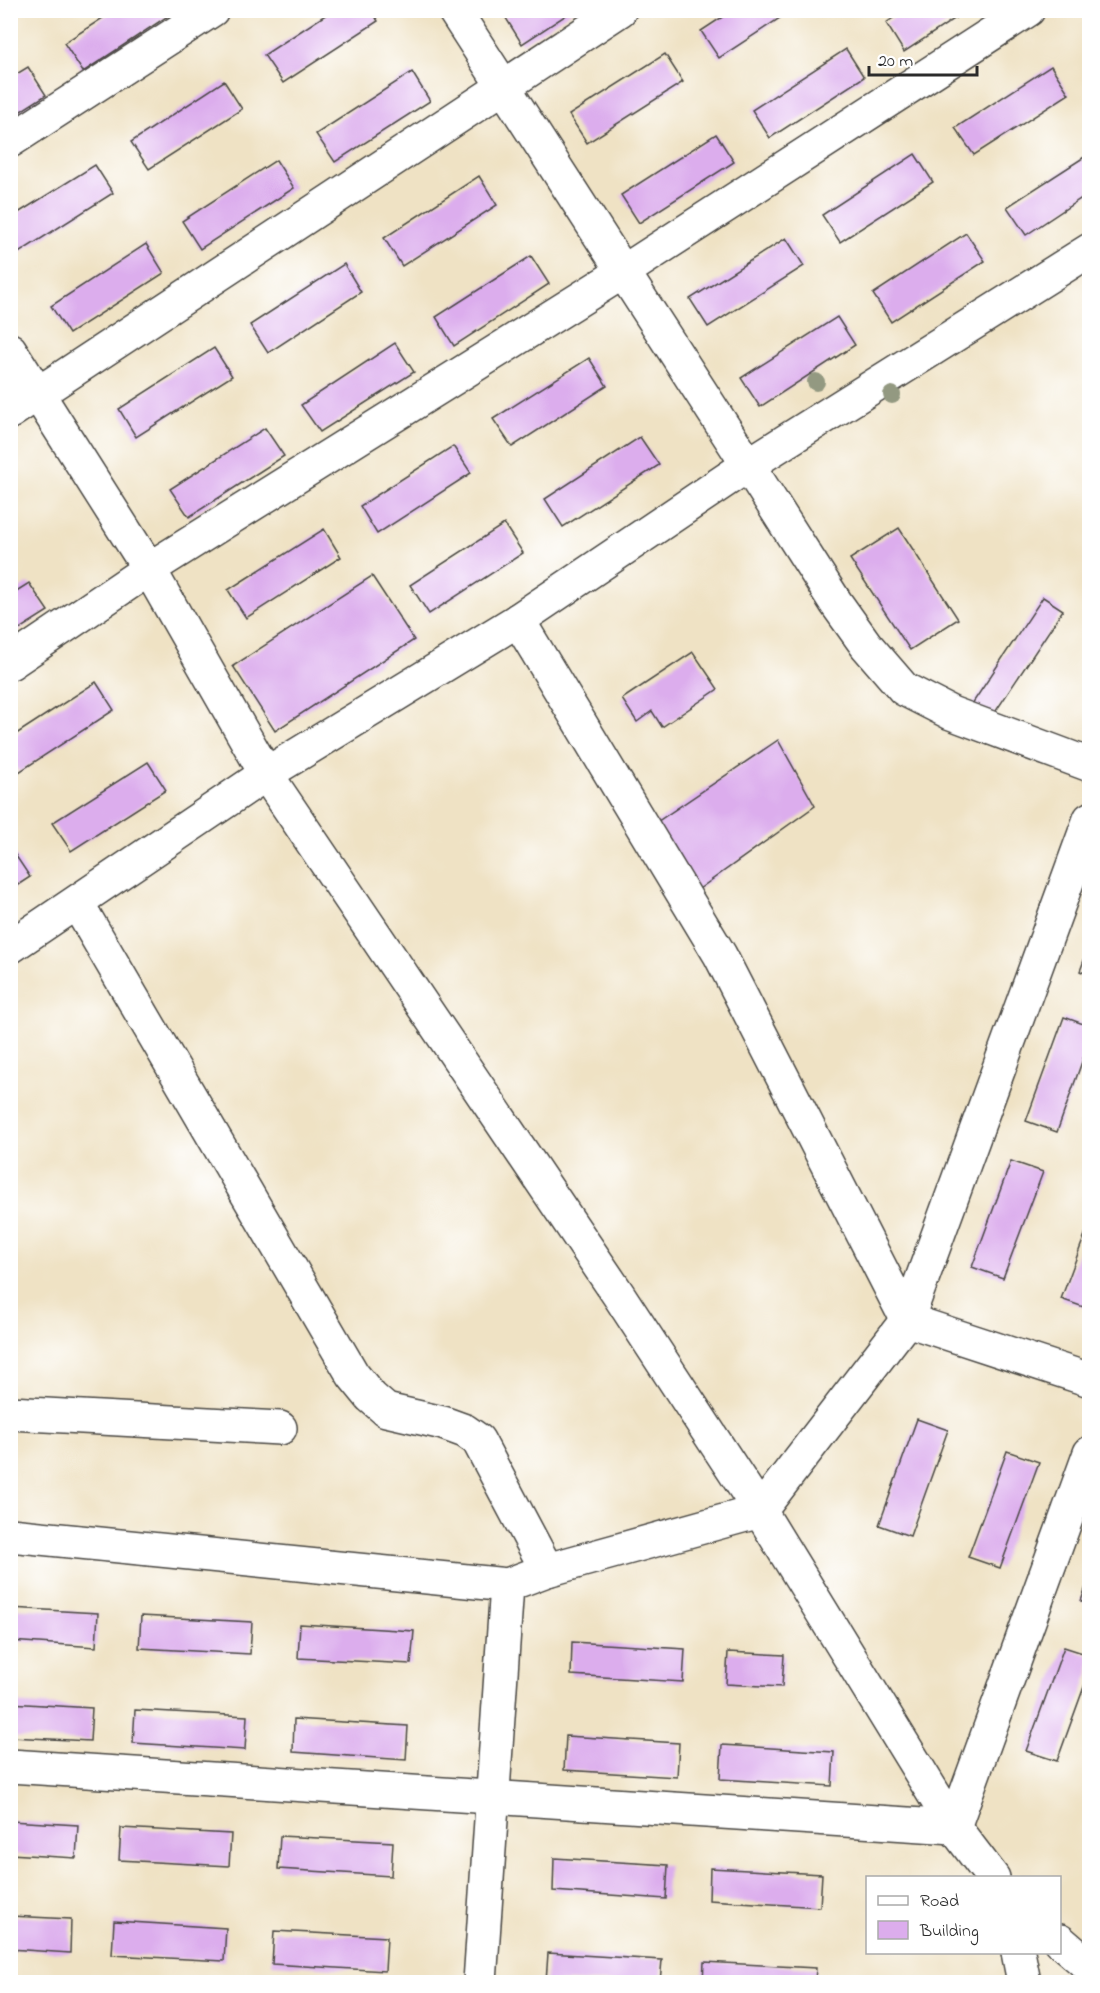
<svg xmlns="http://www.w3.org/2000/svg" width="1100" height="1993" viewBox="0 0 1100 1993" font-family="'Indie Flower',sans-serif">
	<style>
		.building { fill: #dcaded }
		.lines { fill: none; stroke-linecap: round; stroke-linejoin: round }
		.minor-casing { stroke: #484642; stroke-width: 36 }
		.minor { stroke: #fff; stroke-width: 33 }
		.tree { fill: #939981 }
	</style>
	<rect width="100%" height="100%" fill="#fff"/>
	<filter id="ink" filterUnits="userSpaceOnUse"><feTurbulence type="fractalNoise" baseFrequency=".0167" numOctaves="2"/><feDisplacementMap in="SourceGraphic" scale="12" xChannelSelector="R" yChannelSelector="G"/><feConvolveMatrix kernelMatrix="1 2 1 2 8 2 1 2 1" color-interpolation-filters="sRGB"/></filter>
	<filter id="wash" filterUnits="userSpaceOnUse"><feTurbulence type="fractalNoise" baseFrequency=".008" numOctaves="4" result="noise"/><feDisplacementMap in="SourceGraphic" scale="24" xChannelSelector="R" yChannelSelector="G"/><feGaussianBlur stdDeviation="1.35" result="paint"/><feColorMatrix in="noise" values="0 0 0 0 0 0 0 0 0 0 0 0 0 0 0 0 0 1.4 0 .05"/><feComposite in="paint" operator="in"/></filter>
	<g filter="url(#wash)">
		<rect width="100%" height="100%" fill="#efe2c4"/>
		<g id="blocks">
			<!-- building -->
			<g class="building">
				<path d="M115 10H177L83 72 64 43Z"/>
				<path d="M333 10H371L378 21 283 83 264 55Z"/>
				<path d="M511 10H574L522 44 504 15Z"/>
				<path d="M733 10H792L719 58 701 31Z"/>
				<path d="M905 10H968L904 52 886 23Z"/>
				<path d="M846 49 864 77 770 138 752 110Z"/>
				<path d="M665 54 683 82 587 143 569 115Z"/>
				<path d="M1051 66 1069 94 974 155 955 128Z"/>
				<path d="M28 67 46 95 10 118V78Z"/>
				<path d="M412 72 430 101 335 162 316 134Z"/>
				<path d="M224 81 242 109 149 169 131 142Z"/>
				<path d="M716 134 734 162 639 223 621 195Z"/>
				<path d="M915 154 933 182 840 242 822 215Z"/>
				<path d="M1089 154V193L1026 235 1007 207Z"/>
				<path d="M276 160 294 188 200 249 182 221Z"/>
				<path d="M95 165 113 193 17 254 10 243V218Z"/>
				<path d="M479 176 497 205 402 266 384 238Z"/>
				<path d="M966 233 985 261 891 322 873 294Z"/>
				<path d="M786 238 804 266 708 327 690 299Z"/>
				<path d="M146 244 164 273 69 334 51 306Z"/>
				<path d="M531 256 549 284 454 346 436 317Z"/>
				<path d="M344 264 361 292 268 353 250 325Z"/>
				<path d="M837 317 855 345 760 407 741 378Z"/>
				<path d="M395 343 414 372 320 432 301 405Z"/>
				<path d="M214 348 232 376 136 437 119 409Z"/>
				<path d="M589 358 607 386 512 447 493 419Z"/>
				<path d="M265 428 284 456 189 517 170 489Z"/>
				<path d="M640 437 659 465 563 527 545 499Z"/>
				<path d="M453 446 471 473 377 534 360 506Z"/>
				<path d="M504 524 523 553 429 614 410 585Z"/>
				<path d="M899 528 958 619 910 650 850 559Z"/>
				<path d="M324 529 341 557 246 618 228 590Z"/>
				<path d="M372 576 414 640 275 731 233 666Z"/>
				<path d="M29 583 48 611 10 635V595Z"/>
				<path d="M1043 597 1063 610 990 720 970 707Z"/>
				<path d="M693 652 718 689 662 727 652 711 637 722 622 699Z"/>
				<path d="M96 682 114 710 19 772 10 759V738Z"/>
				<path d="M778 740 815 806 692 894 651 826Z"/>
				<path d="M148 762 166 790 71 851 52 823Z"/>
				<path d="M10 847 30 877 10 890Z"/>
				<path d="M1089 947V975L1080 971Z"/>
				<path d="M1064 1017 1089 1026V1042L1057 1132 1026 1121Z"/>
				<path d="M1011 1161 1043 1172 1003 1278 972 1267Z"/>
				<path d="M1089 1224V1309L1061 1299Z"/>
				<path d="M917 1419 948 1430 910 1536 879 1525Z"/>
				<path d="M1007 1451 1039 1462 1000 1568 968 1557Z"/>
				<path d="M1089 1578V1604L1081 1601Z"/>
				<path d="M10 1608 98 1613 96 1647 10 1641Z"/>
				<path d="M141 1616 252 1622 250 1654 139 1648Z"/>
				<path d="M300 1624 414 1631 411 1664 298 1658Z"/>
				<path d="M572 1642 685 1649 683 1682 571 1675Z"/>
				<path d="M1064 1647 1089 1655V1673L1057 1761 1026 1751Z"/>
				<path d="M728 1652 784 1655 782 1687 726 1684Z"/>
				<path d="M10 1703 92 1708 90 1741 10 1737Z"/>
				<path d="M135 1710 247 1716 245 1750 133 1743Z"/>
				<path d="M294 1719 408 1726 406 1760 293 1752Z"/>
				<path d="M566 1736 679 1743 677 1777 564 1770Z"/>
				<path d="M722 1745 834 1752 832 1786 720 1779Z"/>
				<path d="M10 1821 78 1825 76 1858 10 1854Z"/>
				<path d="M121 1828 231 1834 229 1866 119 1860Z"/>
				<path d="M280 1836 393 1842 391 1876 278 1869Z"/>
				<path d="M554 1858 668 1865 666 1899 553 1891Z"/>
				<path d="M710 1868 822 1874 820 1907 709 1900Z"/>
				<path d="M10 1916 71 1919 70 1953 10 1949Z"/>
				<path d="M114 1921 226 1928 224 1961 112 1955Z"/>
				<path d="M274 1931 387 1937 385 1971 272 1964Z"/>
				<path d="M548 1953 662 1960 660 1982H546Z"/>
				<path d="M704 1962 816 1968 815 1982H703Z"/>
			</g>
		</g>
	</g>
	<g filter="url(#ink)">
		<use href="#blocks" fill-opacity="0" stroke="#484642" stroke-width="1.5"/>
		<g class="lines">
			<defs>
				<g id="minor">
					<path d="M454 10 748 465 836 603 866 645 904 689 951 713 1090 765"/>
					<path d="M10 141 212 10"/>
					<path d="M10 350 149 569 266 774 618 1294 760 1511 954 1827 993 1878"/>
					<path d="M10 412 620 10"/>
					<path d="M518 620 720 955 907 1320 1090 1380"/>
					<path d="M10 663 149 569 623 272 1028 10"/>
					<path d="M77 903 353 1375 371 1397 386 1410 443 1423 465 1431 478 1440 547 1570"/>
					<path d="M10 947 266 774 518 620 748 465 1090 250"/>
					<path d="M10 1413 280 1428"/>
					<path d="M10 1535 507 1585 547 1570 760 1511 907 1320 1090 819"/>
					<path d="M10 1766 954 1827 1090 1453"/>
					<path d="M1060 1941 1090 1967"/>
					<path d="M1018 1952 1024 1982"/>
					<path d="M480 1982 507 1585"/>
				</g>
			</defs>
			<!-- minor casing -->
			<use href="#minor" class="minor-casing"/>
			<!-- minor -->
			<use href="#minor" class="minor"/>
		</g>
		<!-- trees -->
		<g class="tree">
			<circle cx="816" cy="382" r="9"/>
			<circle cx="892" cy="395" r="9"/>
		</g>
	</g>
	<!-- margin -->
	<rect width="1100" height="1993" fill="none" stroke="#fff" stroke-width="36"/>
	<!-- legend -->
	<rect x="866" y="1876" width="195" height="78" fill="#ffffff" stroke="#aaaaaa" stroke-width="1.5"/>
	<rect x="878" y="1896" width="30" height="9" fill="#ffffff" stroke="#aaaaaa" stroke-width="1.5"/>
	<text x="920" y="1906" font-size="18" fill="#2b2b2b">Road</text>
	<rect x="878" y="1921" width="30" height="18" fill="#dcaded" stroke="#aaaaaa" stroke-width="1.5"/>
	<text x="920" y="1936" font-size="18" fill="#2b2b2b">Building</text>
	<!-- scale -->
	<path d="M869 66v9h108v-9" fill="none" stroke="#2b2b2b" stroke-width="3"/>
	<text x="878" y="66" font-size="18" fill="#2b2b2b" stroke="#ffffff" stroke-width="4.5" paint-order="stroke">20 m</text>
</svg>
